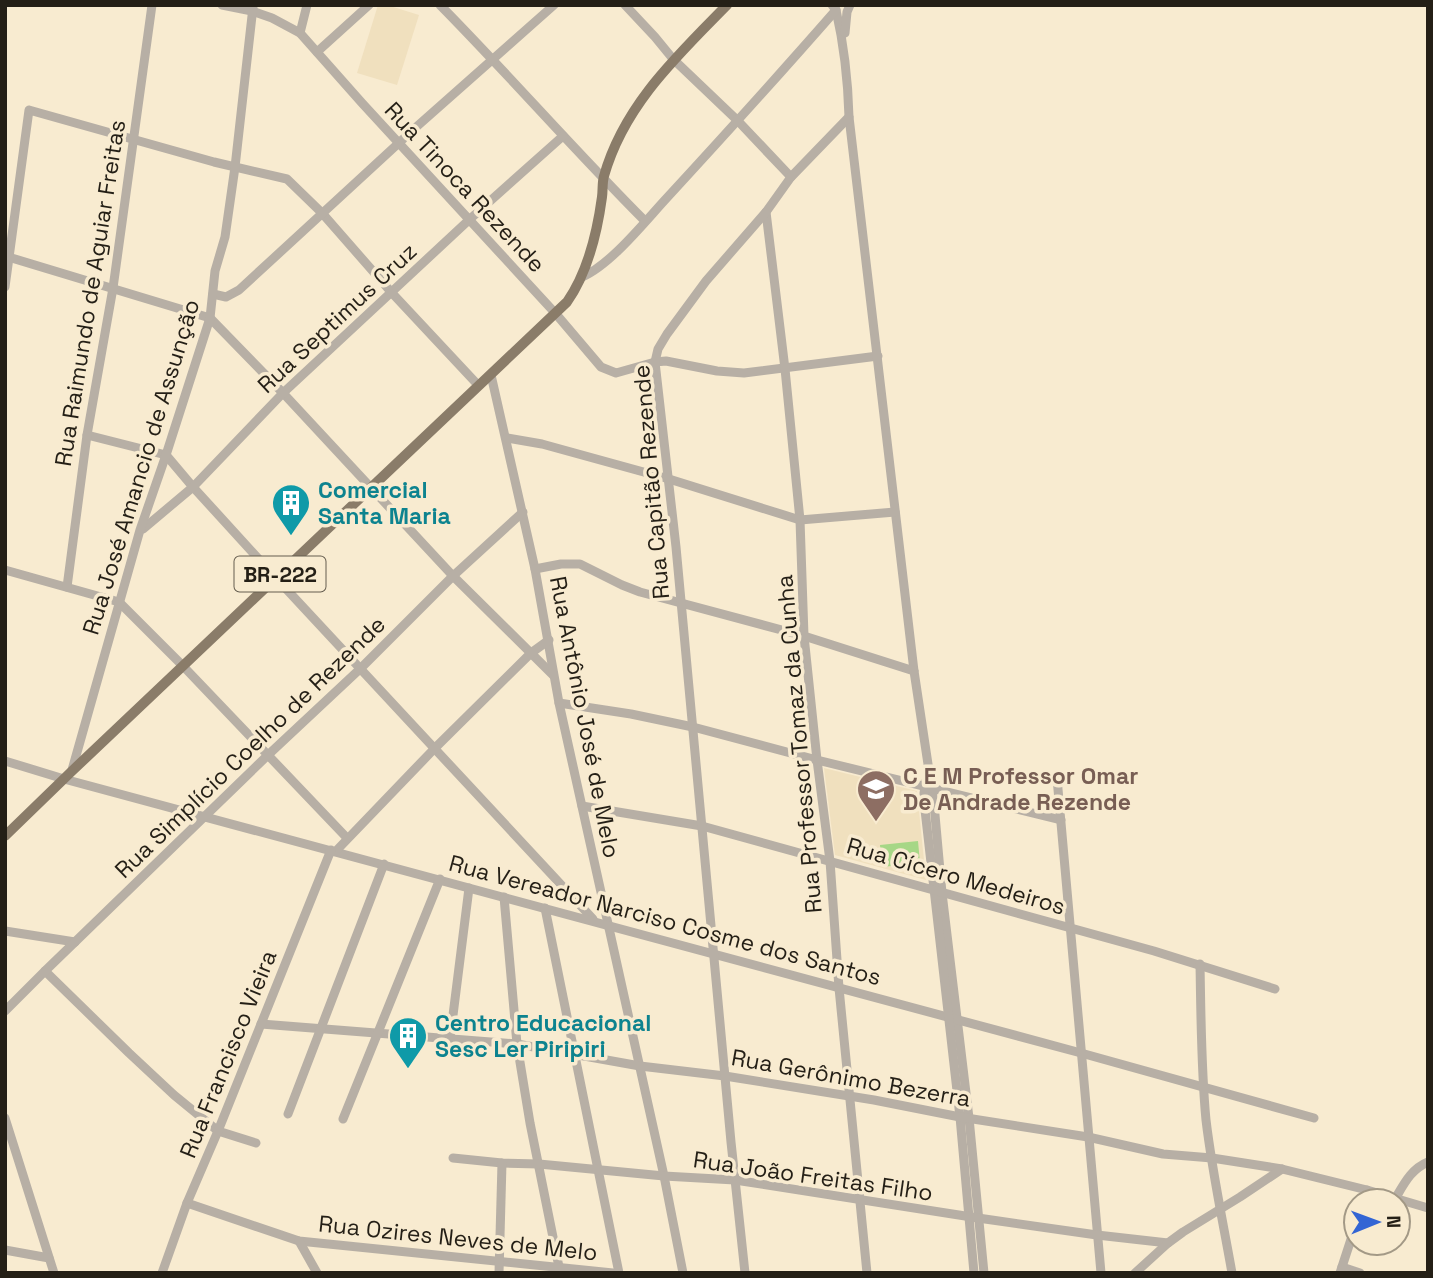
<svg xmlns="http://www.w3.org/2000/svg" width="1433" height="1278" viewBox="0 0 1433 1278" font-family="'Space Grotesk',sans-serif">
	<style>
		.built { fill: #f0e0be }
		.grass { fill: #a6d786 }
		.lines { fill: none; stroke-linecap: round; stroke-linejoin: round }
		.minor { stroke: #b7afa5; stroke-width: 9 }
		.major { stroke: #8a7c69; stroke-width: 10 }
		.labels { text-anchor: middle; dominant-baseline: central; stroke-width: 7; stroke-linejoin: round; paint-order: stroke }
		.shield { fill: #f8ebd0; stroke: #645c4e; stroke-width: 2 }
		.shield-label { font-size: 21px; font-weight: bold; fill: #241f16 }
		.street-label { font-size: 23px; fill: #241f16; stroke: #f8ebd0 }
		.culture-label { font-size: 23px; font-weight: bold; fill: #0d838f; stroke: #f8ebd0; text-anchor: start }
		.education-label { font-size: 23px; font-weight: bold; fill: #785e54; stroke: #f8ebd0; text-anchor: start }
	</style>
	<rect width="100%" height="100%" fill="#f8ebd0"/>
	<!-- built -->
	<g class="built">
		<path d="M378 5H387L419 15 397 85 357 73Z"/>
		<path d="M824 768 917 791 926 880 835 855Z"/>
	</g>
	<!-- grass -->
	<path class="grass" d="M918 841 920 863 882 867 880 845Z"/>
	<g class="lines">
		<!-- minor -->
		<g class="minor">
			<path d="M222 5 252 11 272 18 300 33 362 103 556 314 601 367 616 373 655 362 666 361 717 371 744 373 878 356"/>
			<path d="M440 5C510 76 575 151 645 221"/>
			<path d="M625 5 655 37 673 59 738 121 791 177"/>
			<path d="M832 5 836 10C844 45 848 80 849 117L914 671 934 804 942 893 969 1118 984 1273"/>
			<path d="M300 33 307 5"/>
			<path d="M845 33 847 12 850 5"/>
			<path d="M317 52 369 5"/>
			<path d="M766 212 785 369 800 520 804 636 817 760 830 861 839 988 867 1273"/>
			<path d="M5 256 210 318 283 393 453 576 553 675"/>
			<path d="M582 277C610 265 643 224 664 201 722 138 780 74 836 10"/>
			<path d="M5 287 29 110 214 162 287 179 322 213 392 293 478 385"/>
			<path d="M213 294 226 297 239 290 414 129 554 5"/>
			<path d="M491 375 535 569 559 703 664 1176 683 1273"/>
			<path d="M87 435 166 455 193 487 276 578 593 919"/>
			<path d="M507 438 542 444 669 479 800 520 895 512"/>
			<path d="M143 529 193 487 283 393 470 219 563 136"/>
			<path d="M535 569 561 564H580L622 585 640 592 804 636 914 671"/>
			<path d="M5 570 119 602 183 666 347 838"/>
			<path d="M67 587 87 435 113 288 152 5"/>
			<path d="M559 703 631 714 693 727 817 760 1061 820"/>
			<path d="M5 761 64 779 1081 1053 1314 1118"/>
			<path d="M72 770 140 530 166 455 210 318 215 271 225 237 235 167 253 7"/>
			<path d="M1057 778 1101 1273"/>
			<path d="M926 781 924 793 925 810 960 1117 974 1273"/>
			<path d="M582 806 702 826 1154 951 1275 989"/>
			<path d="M336 851 434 749 531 653 549 640"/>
			<path d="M504 897 517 1044 530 1123 559 1267"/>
			<path d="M545 908 619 1273"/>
			<path d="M5 931 75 942"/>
			<path d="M1200 964C1201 1016 1201 1068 1206 1120 1212 1171 1223 1222 1232 1273"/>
			<path d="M45 971 129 1053 174 1095 218 1131 256 1143"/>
			<path d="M5 1011 45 971 268 755 361 668 453 576 523 512"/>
			<path d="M261 1024 517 1044 640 1066 725 1076 874 1100 960 1117 1088 1137 1163 1154 1212 1158 1282 1169 1367 1190 1428 1208"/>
			<path d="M450 1039 469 888"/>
			<path d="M288 1114 384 864"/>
			<path d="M5 1118 54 1273"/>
			<path d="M343 1119 440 879"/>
			<path d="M453 1158 502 1163 539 1164 664 1176 735 1180 978 1218 1097 1235 1168 1243"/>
			<path d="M1395 1199C1404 1184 1411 1169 1428 1162"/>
			<path d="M1364 1201 1367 1190"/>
			<path d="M187 1203 299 1241 613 1273"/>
			<path d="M299 1241 317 1273"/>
			<path d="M5 1250 49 1258"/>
			<path d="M1342 1267 1360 1273"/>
			<path d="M162 1273 187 1203 218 1131 331 850"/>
			<path d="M499 1273 502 1163"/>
			<path d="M745 1273 731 1142 676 547 655 362 658 349 667 334 706 281 766 212 791 177 849 117"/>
			<path d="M1135 1273 1168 1243 1183 1232 1240 1197 1282 1169"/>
			<path d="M1340 1273 1356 1224"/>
		</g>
		<!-- major -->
		<path class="major" d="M5 836 72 771 567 302C588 272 597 234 602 197 603 190 602 183 604 176 624 105 677 56 727 5"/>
	</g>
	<!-- icons -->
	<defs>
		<symbol id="building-pin" viewBox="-11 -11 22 30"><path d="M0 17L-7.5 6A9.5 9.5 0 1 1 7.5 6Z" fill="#0f9aa8" stroke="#f8ebd0"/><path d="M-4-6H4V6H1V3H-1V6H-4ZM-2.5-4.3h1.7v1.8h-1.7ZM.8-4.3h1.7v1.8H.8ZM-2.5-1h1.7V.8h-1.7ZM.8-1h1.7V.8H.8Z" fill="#fff"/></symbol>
		<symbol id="school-pin" viewBox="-11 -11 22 30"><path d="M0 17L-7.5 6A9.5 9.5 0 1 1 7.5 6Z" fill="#8d6e63" stroke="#f8ebd0"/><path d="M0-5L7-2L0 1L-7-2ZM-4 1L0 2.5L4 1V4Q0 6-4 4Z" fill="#fff"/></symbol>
	</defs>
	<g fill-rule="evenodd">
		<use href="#building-pin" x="269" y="481" width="44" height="60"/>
		<use href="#school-pin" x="854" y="767" width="44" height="60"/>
		<use href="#building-pin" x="386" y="1014" width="44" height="60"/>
	</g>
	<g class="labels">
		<!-- shield labels -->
		<rect class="shield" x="234.5" y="556.5" width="91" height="35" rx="5"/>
		<g class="shield-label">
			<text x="280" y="574">BR-222</text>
		</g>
		<!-- street labels -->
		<g class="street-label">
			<text transform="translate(465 187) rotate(47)">Rua Tinoca Rezende</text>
			<text transform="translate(90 293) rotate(-81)">Rua Raimundo de Aguiar Freitas</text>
			<text transform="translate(337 318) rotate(-43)">Rua Septimus Cruz</text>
			<text transform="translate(141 467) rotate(-73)">Rua José Amancio de Assunção</text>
			<text transform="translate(651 482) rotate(-95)">Rua Capitão Rezende</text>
			<text transform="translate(585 717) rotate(79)">Rua Antônio José de Melo</text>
			<text transform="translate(799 744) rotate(-95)">Rua Professor Tomaz da Cunha</text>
			<text transform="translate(250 747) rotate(-44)">Rua Simplício Coelho de Rezende</text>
			<text transform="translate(956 876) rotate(16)">Rua Cícero Medeiros</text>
			<text transform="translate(665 920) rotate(15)">Rua Vereador Narciso Cosme dos Santos</text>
			<text transform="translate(228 1054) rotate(-68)">Rua Francisco Vieira</text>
			<text transform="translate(851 1078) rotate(10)">Rua Gerônimo Bezerra</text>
			<text transform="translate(813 1176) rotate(8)">Rua João Freitas Filho</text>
			<text transform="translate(458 1238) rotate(6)">Rua Ozires Neves de Melo</text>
		</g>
		<!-- culture labels -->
		<g class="culture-label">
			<text x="318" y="490">Comercial<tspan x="318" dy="26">Santa Maria</tspan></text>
			<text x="435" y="1023">Centro Educacional<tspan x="435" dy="26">Sesc Ler Piripiri</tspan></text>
		</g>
		<!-- education labels -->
		<g class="education-label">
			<text x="903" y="776">C E M Professor Omar<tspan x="903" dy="26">De Andrade Rezende</tspan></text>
		</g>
	</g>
	<!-- border -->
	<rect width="1433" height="1278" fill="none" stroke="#241f16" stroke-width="14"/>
	<!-- north arrow -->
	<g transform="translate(1377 1222) rotate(89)"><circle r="33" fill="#f8ebd0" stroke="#a39986" stroke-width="2"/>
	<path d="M0-5L12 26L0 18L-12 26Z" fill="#3365d4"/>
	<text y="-10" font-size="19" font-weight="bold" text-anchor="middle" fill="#241f16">N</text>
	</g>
</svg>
